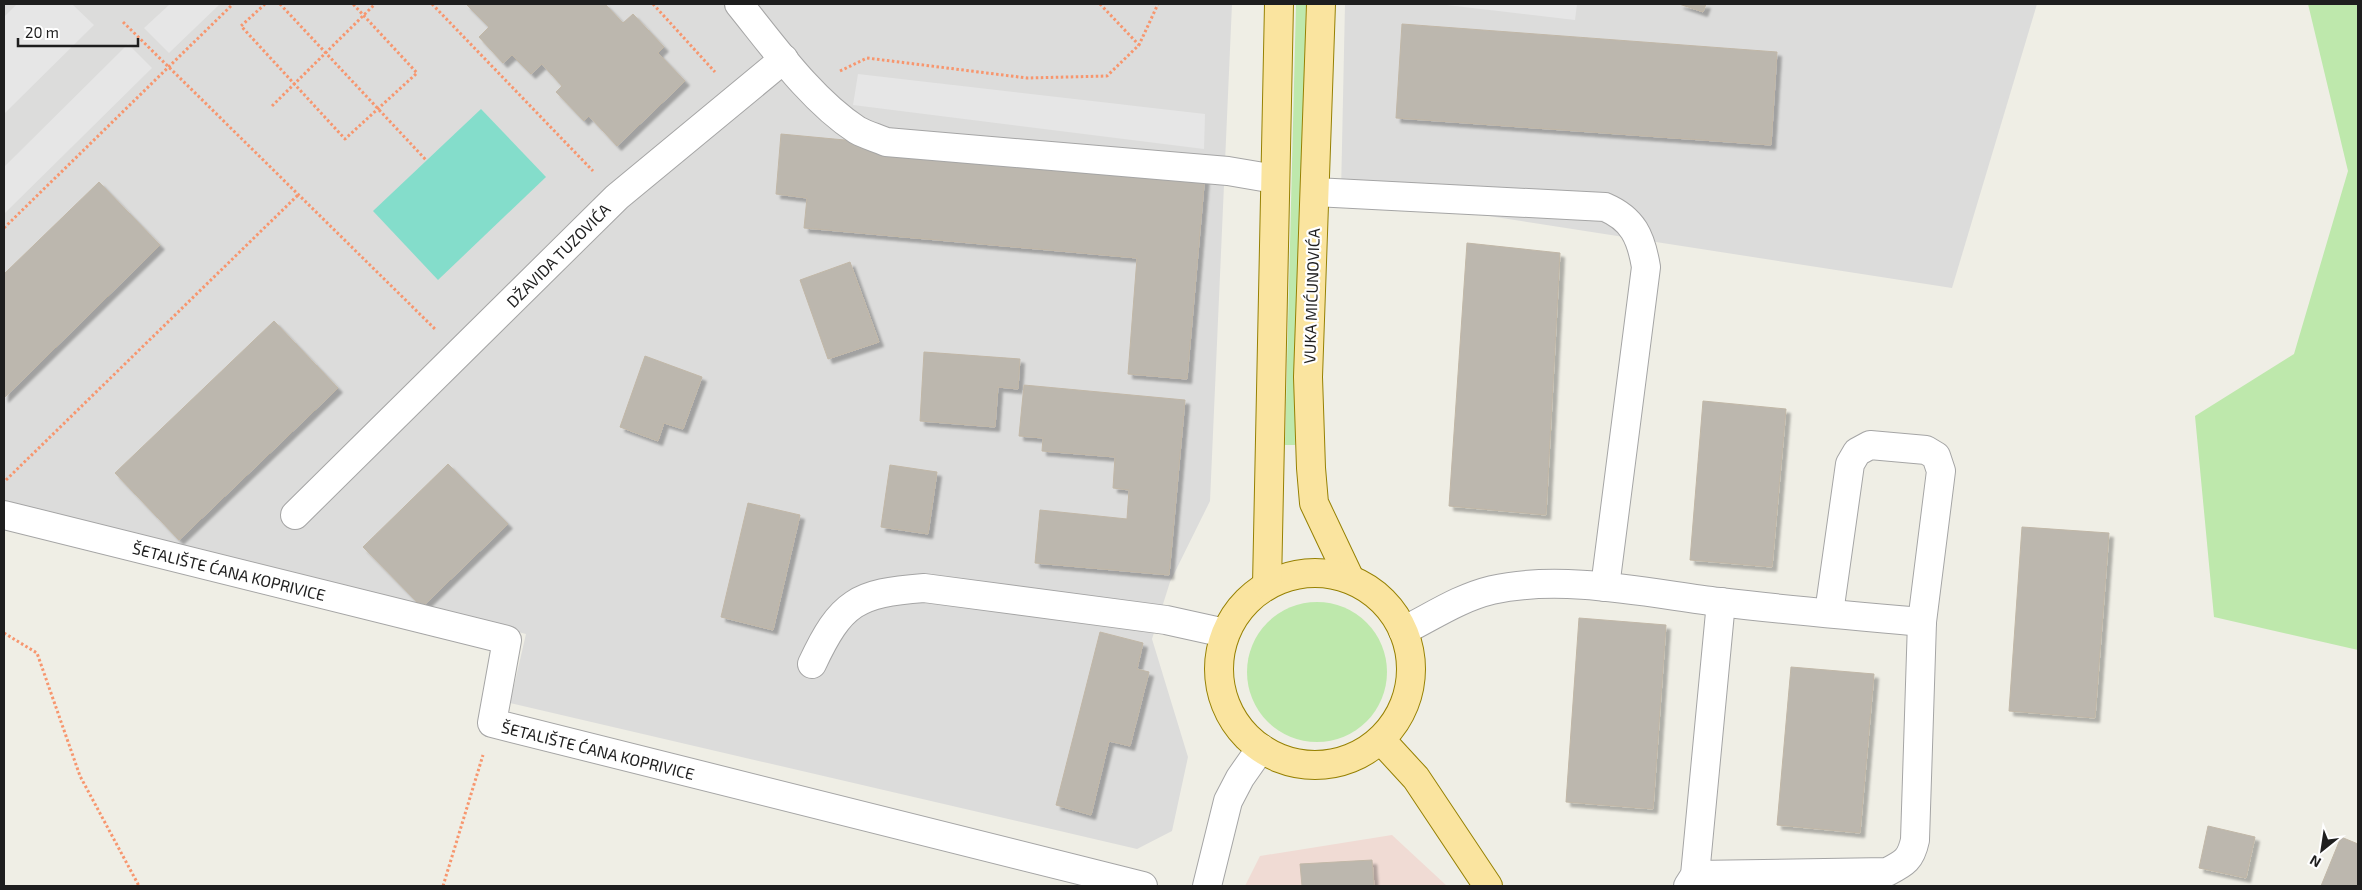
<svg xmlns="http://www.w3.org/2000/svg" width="2362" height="890" viewBox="0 0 2362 890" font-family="'Exo 2',sans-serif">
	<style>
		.residential { fill: #dcdcdb }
		.commercial { fill: #f0dbd4 }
		.grass { fill: #bee8ac }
		.pitch { fill: #84ddcb }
		.parking { fill: #e6e6e6 }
		.building { fill: #bcb7ae; stroke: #c1b7a7; filter: url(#shadow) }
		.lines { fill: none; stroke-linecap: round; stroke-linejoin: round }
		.minor-casing { stroke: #a5a5a5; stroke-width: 30 }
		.major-casing { stroke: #968103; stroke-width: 30 }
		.path { stroke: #f7966e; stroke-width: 3; stroke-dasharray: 2.5 2.5; stroke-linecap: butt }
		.minor { stroke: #fff; stroke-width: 28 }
		.major { stroke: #fae49f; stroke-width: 28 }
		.labels { text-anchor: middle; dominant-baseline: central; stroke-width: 4.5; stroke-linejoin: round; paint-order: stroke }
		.street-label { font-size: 16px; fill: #1e1e1e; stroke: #fff }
	</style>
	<defs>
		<filter id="shadow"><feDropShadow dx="4.5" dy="4.5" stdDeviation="1" flood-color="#0004"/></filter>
	</defs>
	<rect width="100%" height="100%" fill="#efeee5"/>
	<!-- residential -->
	<g class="residential">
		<path d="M4 4H1232L1210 501 1170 582 1152 639 1188 757 1172 831 1137 849 510 703 526 634 4 506Z"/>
		<path d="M1345 4H2037L1952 288 1341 193Z"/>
	</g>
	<!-- commercial -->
	<path class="commercial" d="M1392 835 1447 886H1245L1260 856Z"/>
	<!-- grass -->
	<g class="grass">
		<path d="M1296 4H1306L1295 445H1285Z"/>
		<path d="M2308 4H2358V650L2214 617 2195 416 2294 354 2348 171Z"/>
		<circle cx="1317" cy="672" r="70"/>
	</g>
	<!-- pitch -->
	<path class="pitch" d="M481 109 546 177 438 280 373 211Z"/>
	<!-- parking -->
	<g class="parking">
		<path d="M17 4H72L94 25 4 114V17Z"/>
		<path d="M170 4H220L169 53 144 28Z"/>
		<path d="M1438 4H1577L1575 20Z"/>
		<path d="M128 44 152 68 4 214V167Z"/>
		<path d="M858 74 1205 114 1204 149 853 105Z"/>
	</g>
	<!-- building -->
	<g class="building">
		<path d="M466 4H605L623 23 633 14 664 47 658 53 685 81 617 146 589 116 584 121 556 92 562 86 542 64 531 74 512 55 503 63 479 37 489 27Z"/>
		<path d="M1679 4H1706L1703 12Z"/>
		<path d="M1402 24 1777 52 1771 145 1396 118Z"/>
		<path d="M781 134 1205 174 1187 379 1128 374 1137 258 804 228 807 198 776 194Z"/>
		<path d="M99 182 160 245 4 398V274Z"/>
		<path d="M1467 243 1560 253 1546 515 1449 506Z"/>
		<path d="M850 262 879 342 828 359 800 280Z"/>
		<path d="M274 321 338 388 179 540 115 473Z"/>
		<path d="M924 352 1020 359 1018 389 998 387 995 427 920 421Z"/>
		<path d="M645 356 702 377 683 429 664 423 658 441 620 427Z"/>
		<path d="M1024 385 1185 400 1169 575 1035 563 1040 510 1127 519 1129 490 1113 488 1115 457 1042 451 1043 438 1019 436Z"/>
		<path d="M1703 401 1786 409 1772 567 1690 560Z"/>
		<path d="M448 464 508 524 422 607 363 547Z"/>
		<path d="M890 465 937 472 928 534 881 527Z"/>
		<path d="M748 503 800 515 773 630 721 617Z"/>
		<path d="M2022 527 2109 533 2095 718 2009 711Z"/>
		<path d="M1579 618 1666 625 1653 809 1566 802Z"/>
		<path d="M1100 632 1143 643 1137 669 1149 672 1130 746 1109 741 1091 815 1056 805Z"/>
		<path d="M1791 667 1874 674 1860 833 1777 825Z"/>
		<path d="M2208 826 2255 837 2246 878 2199 868Z"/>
		<path d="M2341 837 2358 844V886H2321Z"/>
		<path d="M1372 860 1374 886H1302L1300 864Z"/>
	</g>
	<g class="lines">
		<defs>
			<g id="minor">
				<path d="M739 4C773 46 811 100 857 130 866 135 877 138 886 142L1228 171 1275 179"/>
				<path d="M1315 192 1605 207C1633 219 1641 237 1646 267L1605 587"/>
				<path d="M4 515 507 640 492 723 1143 886"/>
				<path d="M295 515 617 197 784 59"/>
				<path d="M1403 631C1433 616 1459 598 1492 590 1563 574 1647 593 1719 602 1786 610 1854 616 1922 622"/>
				<path d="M812 664C841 602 857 593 924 588L1166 620 1225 633"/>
				<path d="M1695 875 1887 872C1905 863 1911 859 1915 840L1922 622 1941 471 1936 456 1926 450 1870 445 1857 452 1850 464 1829 613"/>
				<path d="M1207 886 1228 801 1240 778 1261 748"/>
				<path d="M1688 886 1695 875 1721 602"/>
			</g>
			<g id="major">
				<path d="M1321 4 1308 377 1311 468 1314 503 1350 579"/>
				<circle cx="1315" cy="669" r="96"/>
				<path d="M1267 585 1279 4"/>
				<path d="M1381 740 1416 778 1488 886"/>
			</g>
		</defs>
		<!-- minor casing -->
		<use href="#minor" class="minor-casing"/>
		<!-- major casing -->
		<use href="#major" class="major-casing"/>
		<!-- path -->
		<g class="path">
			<path d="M265 4 241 26 345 139 417 73 353 4"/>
			<path d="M280 4 426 160"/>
			<path d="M432 4 593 171"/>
			<path d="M653 4 715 72"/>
			<path d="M1100 4 1139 45"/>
			<path d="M123 22 435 329"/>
			<path d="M840 71 867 58 1027 78 1107 76 1139 45 1158 4"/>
			<path d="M272 106 375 4"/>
			<path d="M4 228 233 4"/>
			<path d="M6 480 299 194"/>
			<path d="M4 633 37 653 80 776 139 886"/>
			<path d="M443 886 483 755"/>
		</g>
		<!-- minor -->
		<use href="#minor" class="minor"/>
		<!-- major -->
		<use href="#major" class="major"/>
	</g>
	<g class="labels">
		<!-- street labels -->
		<g class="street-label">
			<text transform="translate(558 255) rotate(-45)">DŽAVIDA TUZOVIĆA</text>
			<text transform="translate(1311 296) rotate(-88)">VUKA MIĆUNOVIĆA</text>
			<text transform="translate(229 571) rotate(14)">ŠETALIŠTE ĆANA KOPRIVICE</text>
			<text transform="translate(598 750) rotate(14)">ŠETALIŠTE ĆANA KOPRIVICE</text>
		</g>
	</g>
	<!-- border -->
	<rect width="2362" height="890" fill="none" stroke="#1e1e1e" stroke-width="10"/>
	<!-- north arrow -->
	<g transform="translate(2322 850) rotate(210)" stroke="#ffffff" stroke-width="4" paint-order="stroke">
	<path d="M0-4L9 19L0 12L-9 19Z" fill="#1e1e1e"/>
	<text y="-8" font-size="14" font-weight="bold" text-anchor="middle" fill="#1e1e1e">N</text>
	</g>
	<!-- scale -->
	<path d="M18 38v8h120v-8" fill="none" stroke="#1e1e1e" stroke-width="2.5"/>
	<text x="25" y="38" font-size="15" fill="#1e1e1e" stroke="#ffffff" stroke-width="4" paint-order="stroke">20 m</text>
</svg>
